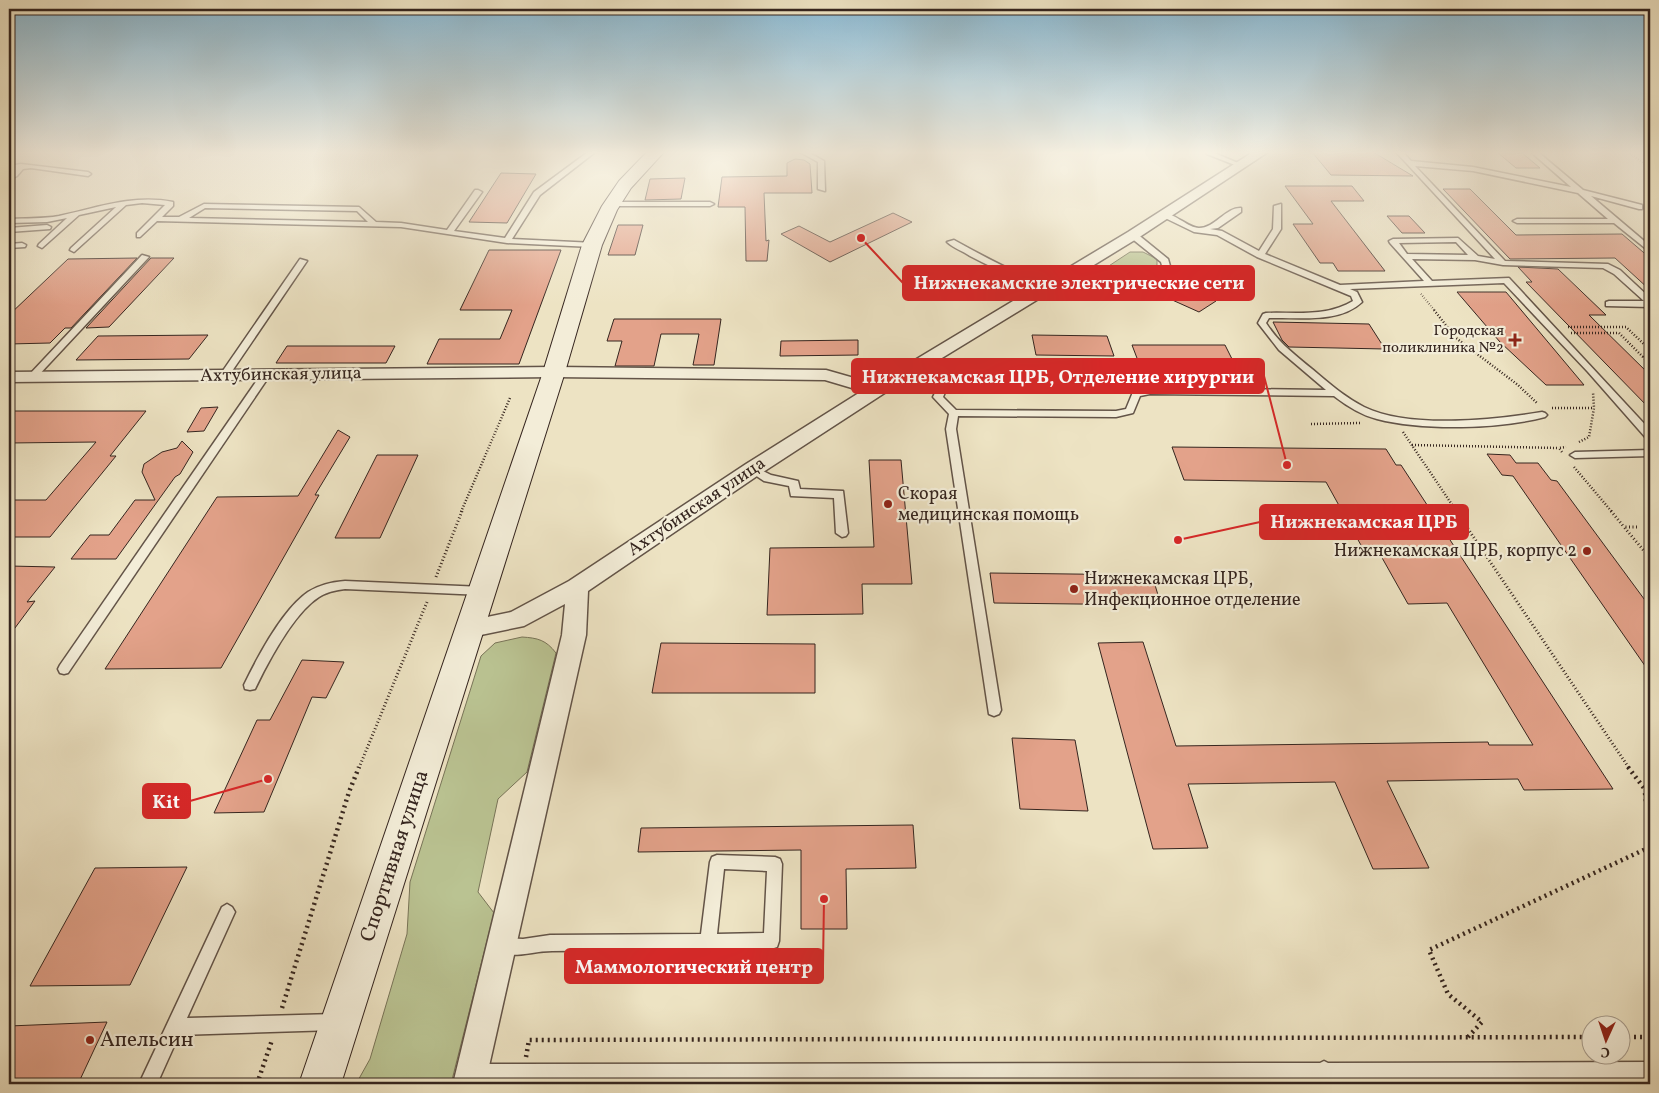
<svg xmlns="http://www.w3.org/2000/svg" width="1659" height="1093" viewBox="0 0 1659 1093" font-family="Vollkorn,serif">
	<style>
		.green { fill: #bac392; stroke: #787458 }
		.building { fill: #e3a28a; stroke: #35251f }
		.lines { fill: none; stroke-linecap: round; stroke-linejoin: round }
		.lane-casing { stroke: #635448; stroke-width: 3 }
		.street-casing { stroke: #635448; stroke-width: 3 }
		.secondary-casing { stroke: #35251f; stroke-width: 2 }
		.path-far3 { stroke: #35251f; stroke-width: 2; stroke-dasharray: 0.5 2; stroke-linecap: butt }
		.path-far2 { stroke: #35251f; stroke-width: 2.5; stroke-dasharray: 1 2; stroke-linecap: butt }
		.path-far1 { stroke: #35251f; stroke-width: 3; stroke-dasharray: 1 2.5; stroke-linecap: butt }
		.path { stroke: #35251f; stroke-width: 4.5; stroke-dasharray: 2 4; stroke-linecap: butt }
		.lane { fill: #f3edd8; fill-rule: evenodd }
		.street { fill: #f3edd8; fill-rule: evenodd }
		.secondary { fill: #f3edd8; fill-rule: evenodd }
		.tram { stroke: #35251f; stroke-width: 1 }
		.poi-dot { fill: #8f2418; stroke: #f3edd8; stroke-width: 2 }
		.labels { text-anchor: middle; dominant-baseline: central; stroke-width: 4.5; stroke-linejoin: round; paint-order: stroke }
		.far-poi-label { font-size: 15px; fill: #35251f; stroke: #f3edd8; text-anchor: end }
		.street-label { font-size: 18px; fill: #35251f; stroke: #f3edd8 }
		.poi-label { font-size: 18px; fill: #35251f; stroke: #f3edd8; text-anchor: start }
		.near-street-label { font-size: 21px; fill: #35251f; stroke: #f3edd8 }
		.near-poi-label { font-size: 21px; fill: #35251f; stroke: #f3edd8; text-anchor: start }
		.leader { fill: none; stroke: #d62828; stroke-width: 2 }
		.callout-dot { fill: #d62828; stroke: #f3edd8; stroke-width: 2 }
		.callout { fill: #d62828; stroke: #d62828; stroke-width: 2 }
		.callout-label { font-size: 19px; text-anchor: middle; font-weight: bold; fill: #fff }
	</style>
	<rect width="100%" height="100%" fill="#ede3c3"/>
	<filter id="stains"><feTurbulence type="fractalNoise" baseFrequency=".004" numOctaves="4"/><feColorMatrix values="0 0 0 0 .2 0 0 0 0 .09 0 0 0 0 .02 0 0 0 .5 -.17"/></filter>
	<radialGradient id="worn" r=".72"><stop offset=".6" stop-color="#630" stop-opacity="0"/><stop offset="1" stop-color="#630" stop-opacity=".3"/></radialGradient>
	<!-- green -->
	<g class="green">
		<path d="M1130 252H1143L1157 259V265C1139 275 1105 305 1087 284L1086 281Z"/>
		<path d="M522 637C538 638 546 640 556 653L527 772 498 799 478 892 494 913 451 1084H356L370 1059 407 934 410 882 481 656 495 643Z"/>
	</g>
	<!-- building -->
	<g class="building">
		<path d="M1312 152H1373L1413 176 1331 175Z"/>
		<path d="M1497 152H1521L1540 168H1516Z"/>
		<path d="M795 159 804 160 810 164 812 193H764L766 241 769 240 767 261H746L745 207H718L722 177 787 176V163Z"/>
		<path d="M501 173 536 174 507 223 469 222Z"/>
		<path d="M685 178 681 199 645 200 650 179Z"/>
		<path d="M1285 186H1352L1364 201H1331L1385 271H1338L1333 263H1320L1293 224H1313Z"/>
		<path d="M1443 189H1470L1516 235 1622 234 1650 258V290L1615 258 1510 259Z"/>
		<path d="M893 213 912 222 830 262 781 234 799 226 830 242Z"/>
		<path d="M1387 216H1409L1425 233H1402Z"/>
		<path d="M618 225H643L635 255H608Z"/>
		<path d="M489 250H561L519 364H427L439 339H500L512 310H460Z"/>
		<path d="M137 258 71 328H65L50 343 9 344V315L68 259Z"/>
		<path d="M151 258H174L109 327 86 328Z"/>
		<path d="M1518 267 1558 269 1606 315H1589L1650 375V409L1526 282H1532Z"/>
		<path d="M1192 280 1216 301 1199 312 1150 290Z"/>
		<path d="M1457 292H1506L1584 385H1546L1500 342Z"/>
		<path d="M614 319H721L714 365H693L699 334H661L654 366H615L622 341H607Z"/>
		<path d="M1273 322 1369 324 1385 349 1289 347 1282 340Z"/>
		<path d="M208 335 189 359 76 360 98 336Z"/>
		<path d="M1032 335 1107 336 1114 356 1036 355Z"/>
		<path d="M858 340V355L780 356 781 341Z"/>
		<path d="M1132 345H1225L1236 367 1140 366Z"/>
		<path d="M287 346H395L386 363H276Z"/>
		<path d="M218 407 204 431 187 432 201 408Z"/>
		<path d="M9 411H146L110 456H116L50 537H9V500H46L96 442 9 443Z"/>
		<path d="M338 430 350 437 315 495H319L221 668 105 669 217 497 298 496Z"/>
		<path d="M182 441 193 452 180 474 175 477 116 559H71L90 535H109L135 500H155L142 472 144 464 162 452 177 448Z"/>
		<path d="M1172 447 1386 449 1396 465H1401L1613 789 1524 790 1518 779 1387 781 1429 868 1373 869 1335 782 1188 784 1208 848 1153 849 1098 643 1143 642 1176 746 1488 742 1489 745H1533L1447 603 1408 604 1376 547H1362L1326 482 1184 480Z"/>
		<path d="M1487 454 1510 455 1516 463H1538L1551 480 1557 481 1650 607V673L1513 476 1502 475Z"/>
		<path d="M377 455H418L380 538H335Z"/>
		<path d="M869 460H901L912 584H862L863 614 767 615 770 548 874 547Z"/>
		<path d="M9 566 55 567 27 602 35 601 9 636Z"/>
		<path d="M990 573 1152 575 1161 605 994 603Z"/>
		<path d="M661 643 815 644V693H652Z"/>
		<path d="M302 660 344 662 326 698 312 697 264 812 214 813 257 720H270Z"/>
		<path d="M1012 738 1075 740 1088 811 1020 809Z"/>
		<path d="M913 825 916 868 846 869 847 929H801V850L638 852 641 828Z"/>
		<path d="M187 867 130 985 30 986 95 868Z"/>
		<path d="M107 1022 78 1084H9V1026Z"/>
	</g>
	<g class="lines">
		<defs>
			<g id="lane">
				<path d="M588 152 594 153 540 195 512 239 595 243 596 245 592 247 507 243 401 227 157 221 140 237H137V233L165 205 142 203 126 205 74 252 70 250 71 248 116 207 79 215 42 248 38 246 39 244 67 218 47 222 9 223V219C26 218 43 219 59 216 97 208 133 194 173 202V206L162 217H179L204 204 359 207 376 222 401 223 447 230 475 190H478L482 192 454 231 505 238 534 192ZM205 208 357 211 368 222 189 218Z"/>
				<path d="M800 152H808L824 161 825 191 818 189V162Z"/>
				<path d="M1206 152H1212L1245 166 1240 167 1207 154Z"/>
				<path d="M1396 152H1403L1411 161 1473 167 1571 187 1531 152H1538L1583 190 1642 205V209H1639L1591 196 1650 246V252L1614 223H1517L1513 221 1517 219H1608L1578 193 1473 171 1415 166 1505 261 1608 264 1620 270 1650 298V307L1606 306V302L1609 301H1644L1614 274 1603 268 1503 265 1475 260 1412 259 1432 281 1509 278 1650 430V439L1646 438 1588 372 1504 283 1350 289 1357 292 1362 302C1339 324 1298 317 1269 318L1266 323C1278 342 1295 355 1312 369 1329 383 1344 397 1364 407 1409 429 1493 420 1542 412L1545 413 1547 415 1545 417C1500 429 1423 431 1377 419 1361 415 1347 406 1334 396L1150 394 1140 396 1133 413 1116 417 958 416 956 429 1001 710 999 714 994 716 989 714 946 429 949 414 933 397 936 391 900 376V372H906L944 388 946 390 943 397 956 410 1116 411 1126 409 1133 392 1150 388 1326 390 1279 350 1258 323 1263 314 1266 313C1296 312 1327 317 1353 301L1351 296 1257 257 1217 235 1194 232 1159 215C1170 208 1187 228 1199 228 1215 228 1226 207 1241 208V212L1218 228 1210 229 1222 231 1259 251 1273 229 1274 206 1281 204V229L1265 254 1340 285 1424 281 1390 243 1389 241 1393 239 1458 238 1478 256 1495 259ZM1456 242 1468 255 1407 254 1399 243Z"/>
				<path d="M21 164 88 172 91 174 88 176 31 168 23 169 17 176 9 180V175L15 170H9V166Z"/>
				<path d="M610 202H710L714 204 710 206H610Z"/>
				<path d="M47 225 51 227 50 229 9 232V228Z"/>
				<path d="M1130 233H1136L1168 259 1174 280 1173 282C1149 288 1117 300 1094 298 1053 296 1006 275 970 256 963 251 953 248 947 242L954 240C996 263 1045 291 1094 293 1117 295 1143 284 1166 279L1161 262 1130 237Z"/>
				<path d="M22 243 26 245 25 247 9 248V244Z"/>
				<path d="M142 255 149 257 35 379H29V375Z"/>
				<path d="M300 259 307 261 228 377H222L220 375Z"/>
				<path d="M265 372 270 375 68 673 64 674 60 673 58 669 60 665 262 373Z"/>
				<path d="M1650 450V456L1575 458 1570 455 1575 452Z"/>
				<path d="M753 466 771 475 798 481 800 489 843 491 848 533 846 536 842 537 836 533 834 498 791 496 789 486 764 481 749 471 748 469Z"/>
				<path d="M345 581 483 587 487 588 489 591 487 594 483 595 345 589C336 590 327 592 319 597 294 613 268 662 255 689L250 690 245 689 244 685C257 658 283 609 308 592 319 585 332 582 345 581Z"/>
				<path d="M717 855 775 857 780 859 782 864 779 941 777 947 771 949C698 950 625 950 552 951 533 951 514 959 495 952L493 946 495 940 501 938 523 939 550 935 701 934 710 862 712 857ZM724 869 767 871 764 933 717 934Z"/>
				<path d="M227 904 232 907 235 912 187 1018 335 1014 341 1016 343 1022 341 1028 335 1030 179 1035 157 1084H139L222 907Z"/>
				<path d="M1324 1061 1328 1063 1650 1062V1080H1648L1650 1084H1631L1628 1080H1336L1338 1084H1320L1319 1080 472 1082 466 1079 463 1073 466 1067 472 1064 1320 1063Z"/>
			</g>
			<path id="street" d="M1253 152H1268L1138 238 883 394 760 474 588 591 586 635 485 1084H453L562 635 565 604 524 626 471 637 463 634 459 628 463 622 511 612 569 581 746 464 862 391 825 380 554 377 9 382V372L554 367 826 370 875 384 1128 232Z"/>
			<path id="secondary" d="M647 152H664L631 188 617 210 602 245 565 372 341 1084H299L543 372 582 245 602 206 619 181Z"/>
		</defs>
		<!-- lane casing -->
		<use href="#lane" class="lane-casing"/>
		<!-- street casing -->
		<use href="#street" class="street-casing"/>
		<!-- secondary casing -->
		<use href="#secondary" class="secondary-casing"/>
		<!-- path-far3 -->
		<g class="path-far3">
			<path d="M1628 152 1650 168"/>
			<path d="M1421 294 1435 311"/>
		</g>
		<!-- path-far2 -->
		<g class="path-far2">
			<path d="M1434 310 1456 338 1518 385 1538 404"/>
			<path d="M1568 327H1626L1649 349 1643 357"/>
			<path d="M1571 333H1619L1650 364"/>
			<path d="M1552 408H1594"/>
			<path d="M1311 424 1360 423"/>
			<path d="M1403 432 1457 512"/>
			<path d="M1579 442 1589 437 1594 408 1593 392"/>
			<path d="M1412 445 1559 448"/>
			<path d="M1562 452 1559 448 1566 447"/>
			<path d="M1574 467 1612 512"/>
			<path d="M461 512 510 398"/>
		</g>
		<!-- path-far1 -->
		<g class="path-far1">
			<path d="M1456 511 1629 768"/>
			<path d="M1611 511 1624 527"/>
			<path d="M1637 527H1624L1650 558"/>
			<path d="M436 577 462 511"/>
			<path d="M359 768 427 602"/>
		</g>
		<!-- path -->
		<g class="path">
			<path d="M1628 767 1650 796"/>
			<path d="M1645 793 1650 837"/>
			<path d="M282 1008 349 792 359 767"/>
			<path d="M1468 1037 1482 1022 1448 994 1429 950 1650 847"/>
			<path d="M1622 1037H1650"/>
			<path d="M526 1057 529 1040 1592 1037"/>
			<path d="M257 1084 272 1040"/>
		</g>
		<!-- lane -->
		<use href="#lane" class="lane"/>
		<!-- street -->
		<use href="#street" class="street"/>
		<!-- secondary -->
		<use href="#secondary" class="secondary"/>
		<!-- tram -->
		<path class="tram" d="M1642 152 1650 158"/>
	</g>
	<!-- sky -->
	<linearGradient id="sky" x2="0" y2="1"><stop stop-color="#88b8d2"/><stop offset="0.5" stop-color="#f7f2e4"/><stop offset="1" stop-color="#f7f2e4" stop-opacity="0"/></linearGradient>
	<rect width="1659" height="305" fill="url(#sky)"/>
	<!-- markers -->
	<g class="poi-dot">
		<path d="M1512.5 332.5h5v5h5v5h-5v5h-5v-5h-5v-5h5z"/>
		<circle cx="888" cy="504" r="5"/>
		<circle cx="1587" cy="551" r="5"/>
		<circle cx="1074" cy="589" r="5"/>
		<circle cx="90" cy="1040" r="5"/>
	</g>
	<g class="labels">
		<!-- far-poi labels -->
		<g class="far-poi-label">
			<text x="1504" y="331">Городская<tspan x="1504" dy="17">поликлиника №2</tspan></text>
		</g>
		<!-- street labels -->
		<g class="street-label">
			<text transform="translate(281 375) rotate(-1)">Ахтубинская улица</text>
			<text transform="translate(697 507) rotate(-34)">Ахтубинская улица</text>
		</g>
		<!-- poi labels -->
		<g class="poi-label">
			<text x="898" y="494">Скорая<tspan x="898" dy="21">медицинская помощь</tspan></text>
			<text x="1577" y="551" text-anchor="end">Нижнекамская ЦРБ, корпус 2</text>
			<text x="1084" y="579">Нижнекамская ЦРБ,<tspan x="1084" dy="21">Инфекционное отделение</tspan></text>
		</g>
		<!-- near-street labels -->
		<g class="near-street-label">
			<text transform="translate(395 856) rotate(-72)">Спортивная улица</text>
		</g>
		<!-- near-poi labels -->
		<g class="near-poi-label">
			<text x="100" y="1040">Апельсин</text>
		</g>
	</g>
	<!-- callouts -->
	<path class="leader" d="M861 238L903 283M1287 465L1264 376M1178 540L1260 522M268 779L190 801M824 899L823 966"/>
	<g class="callout-dot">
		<circle cx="861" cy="238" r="5"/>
		<circle cx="1287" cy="465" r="5"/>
		<circle cx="1178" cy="540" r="5"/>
		<circle cx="268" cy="779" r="5"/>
		<circle cx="824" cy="899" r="5"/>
	</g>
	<g class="callout">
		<rect x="903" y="266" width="351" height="34" rx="5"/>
		<rect x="852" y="359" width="412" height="34" rx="5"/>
		<rect x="1260" y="505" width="208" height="34" rx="5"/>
		<rect x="143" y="784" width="47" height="34" rx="5"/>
		<rect x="565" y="949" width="258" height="34" rx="5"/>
	</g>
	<g class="callout-label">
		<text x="1079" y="289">Нижнекамские электрические сети</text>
		<text x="1058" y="383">Нижнекамская ЦРБ, Отделение хирургии</text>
		<text x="1364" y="528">Нижнекамская ЦРБ</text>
		<text x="166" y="808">Kit</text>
		<text x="694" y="973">Маммологический центр</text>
	</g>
	<!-- margin -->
	<rect width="1659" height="1093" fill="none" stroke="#ede3c3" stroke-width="30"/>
	<rect x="10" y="10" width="1639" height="1073" fill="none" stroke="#35251f" stroke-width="2.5"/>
	<rect x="15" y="15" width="1629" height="1063" fill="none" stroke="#35251f"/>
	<!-- north arrow -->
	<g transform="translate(1606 1040) rotate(183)"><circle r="24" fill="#f3edd8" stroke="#a79d8e"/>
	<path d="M0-4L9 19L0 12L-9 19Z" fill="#8f2418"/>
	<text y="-8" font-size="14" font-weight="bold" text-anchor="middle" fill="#35251f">С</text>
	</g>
	<rect width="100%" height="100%" filter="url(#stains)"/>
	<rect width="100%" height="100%" fill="url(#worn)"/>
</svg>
